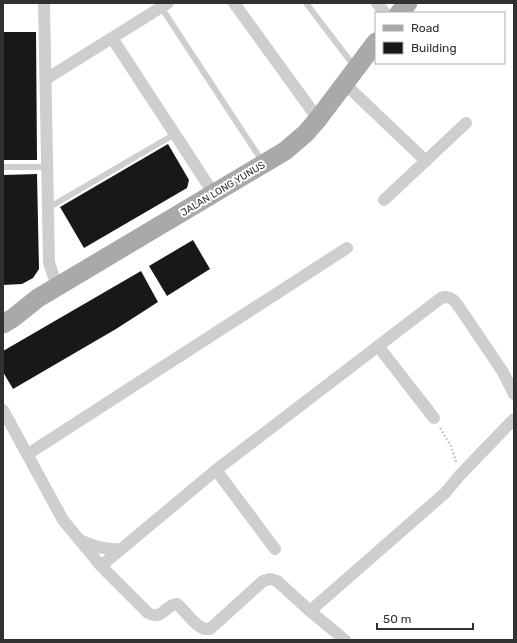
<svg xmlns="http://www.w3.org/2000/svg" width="517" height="643" viewBox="0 0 517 643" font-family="Rubik,sans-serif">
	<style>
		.building { fill: #181818 }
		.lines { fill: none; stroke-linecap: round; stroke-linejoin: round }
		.path { stroke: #cbcbcb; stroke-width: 2.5; stroke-dasharray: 2 2; stroke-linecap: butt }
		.service { stroke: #cecece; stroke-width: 6 }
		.minor { stroke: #cecece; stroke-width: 12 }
		.primary { stroke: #a9a9a9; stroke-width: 19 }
		.labels { text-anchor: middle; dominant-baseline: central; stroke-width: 4; stroke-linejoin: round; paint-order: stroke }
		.street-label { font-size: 10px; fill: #313131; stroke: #fff }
	</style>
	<rect width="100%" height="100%" fill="#fff"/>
	<!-- building -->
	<g class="building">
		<path d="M3 32H36L37 160H3Z"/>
		<path d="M168 144 189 180 187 188 84 248 60 207Z"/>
		<path d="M37 174 39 269 33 278 22 284 3 285V175Z"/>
		<path d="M193 240 210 269 167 296 149 266Z"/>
		<path d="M141 271 158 302 116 329 13 389 3 372V351Z"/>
	</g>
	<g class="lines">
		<!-- path -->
		<path class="path" d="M440 428 451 446 456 462"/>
		<!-- service -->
		<g class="service">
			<path d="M306 3 354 66"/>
			<path d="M161 7 262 161"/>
			<path d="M3 167H48"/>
			<path d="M48 208 175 134"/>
		</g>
		<!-- minor -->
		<g class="minor">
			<path d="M234 3 318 119"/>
			<path d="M377 3 385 13"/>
			<path d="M44 4 49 262 53 275 59 286"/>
			<path d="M112 38 214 194"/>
			<path d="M46 79 168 3"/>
			<path d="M345 84 426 161"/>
			<path d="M384 200 466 123"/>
			<path d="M378 346 434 418"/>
			<path d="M3 410 63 520 101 566 148 613C163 621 164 605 177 604 186 611 198 632 210 629L263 581 270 579 277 581 310 611 345 640"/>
			<path d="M28 454 347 248"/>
			<path d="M216 470 275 549"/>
			<path d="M82 541C96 547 106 550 121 549"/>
			<path d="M101 566 216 470 441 298C450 295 454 300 459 307L503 372 514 394"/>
			<path d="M310 611 445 493 460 475 514 419"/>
		</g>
		<!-- primary -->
		<g class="primary">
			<path d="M399 13 408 3"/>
			<path d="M3 324 13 318 38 298 285 151 306 133 318 119 376 42"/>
		</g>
	</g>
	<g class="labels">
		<!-- street labels -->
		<g class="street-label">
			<text transform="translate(223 189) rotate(-31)">JALAN LONG YUNUS</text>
		</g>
	</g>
	<!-- border -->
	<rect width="517" height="643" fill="none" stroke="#313131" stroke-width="8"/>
	<!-- legend -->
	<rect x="375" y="12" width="130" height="52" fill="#ffffff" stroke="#adadad"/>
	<rect x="383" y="25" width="20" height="6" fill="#a9a9a9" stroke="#adadad"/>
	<text x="411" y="32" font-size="12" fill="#313131">Road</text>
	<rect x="383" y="42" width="20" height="12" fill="#181818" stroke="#adadad"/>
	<text x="411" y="52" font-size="12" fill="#313131">Building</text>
	<!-- scale -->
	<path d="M377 623v6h96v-6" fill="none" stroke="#313131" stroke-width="2"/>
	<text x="383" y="623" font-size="12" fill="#313131" stroke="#ffffff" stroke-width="3" paint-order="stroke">50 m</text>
</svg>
